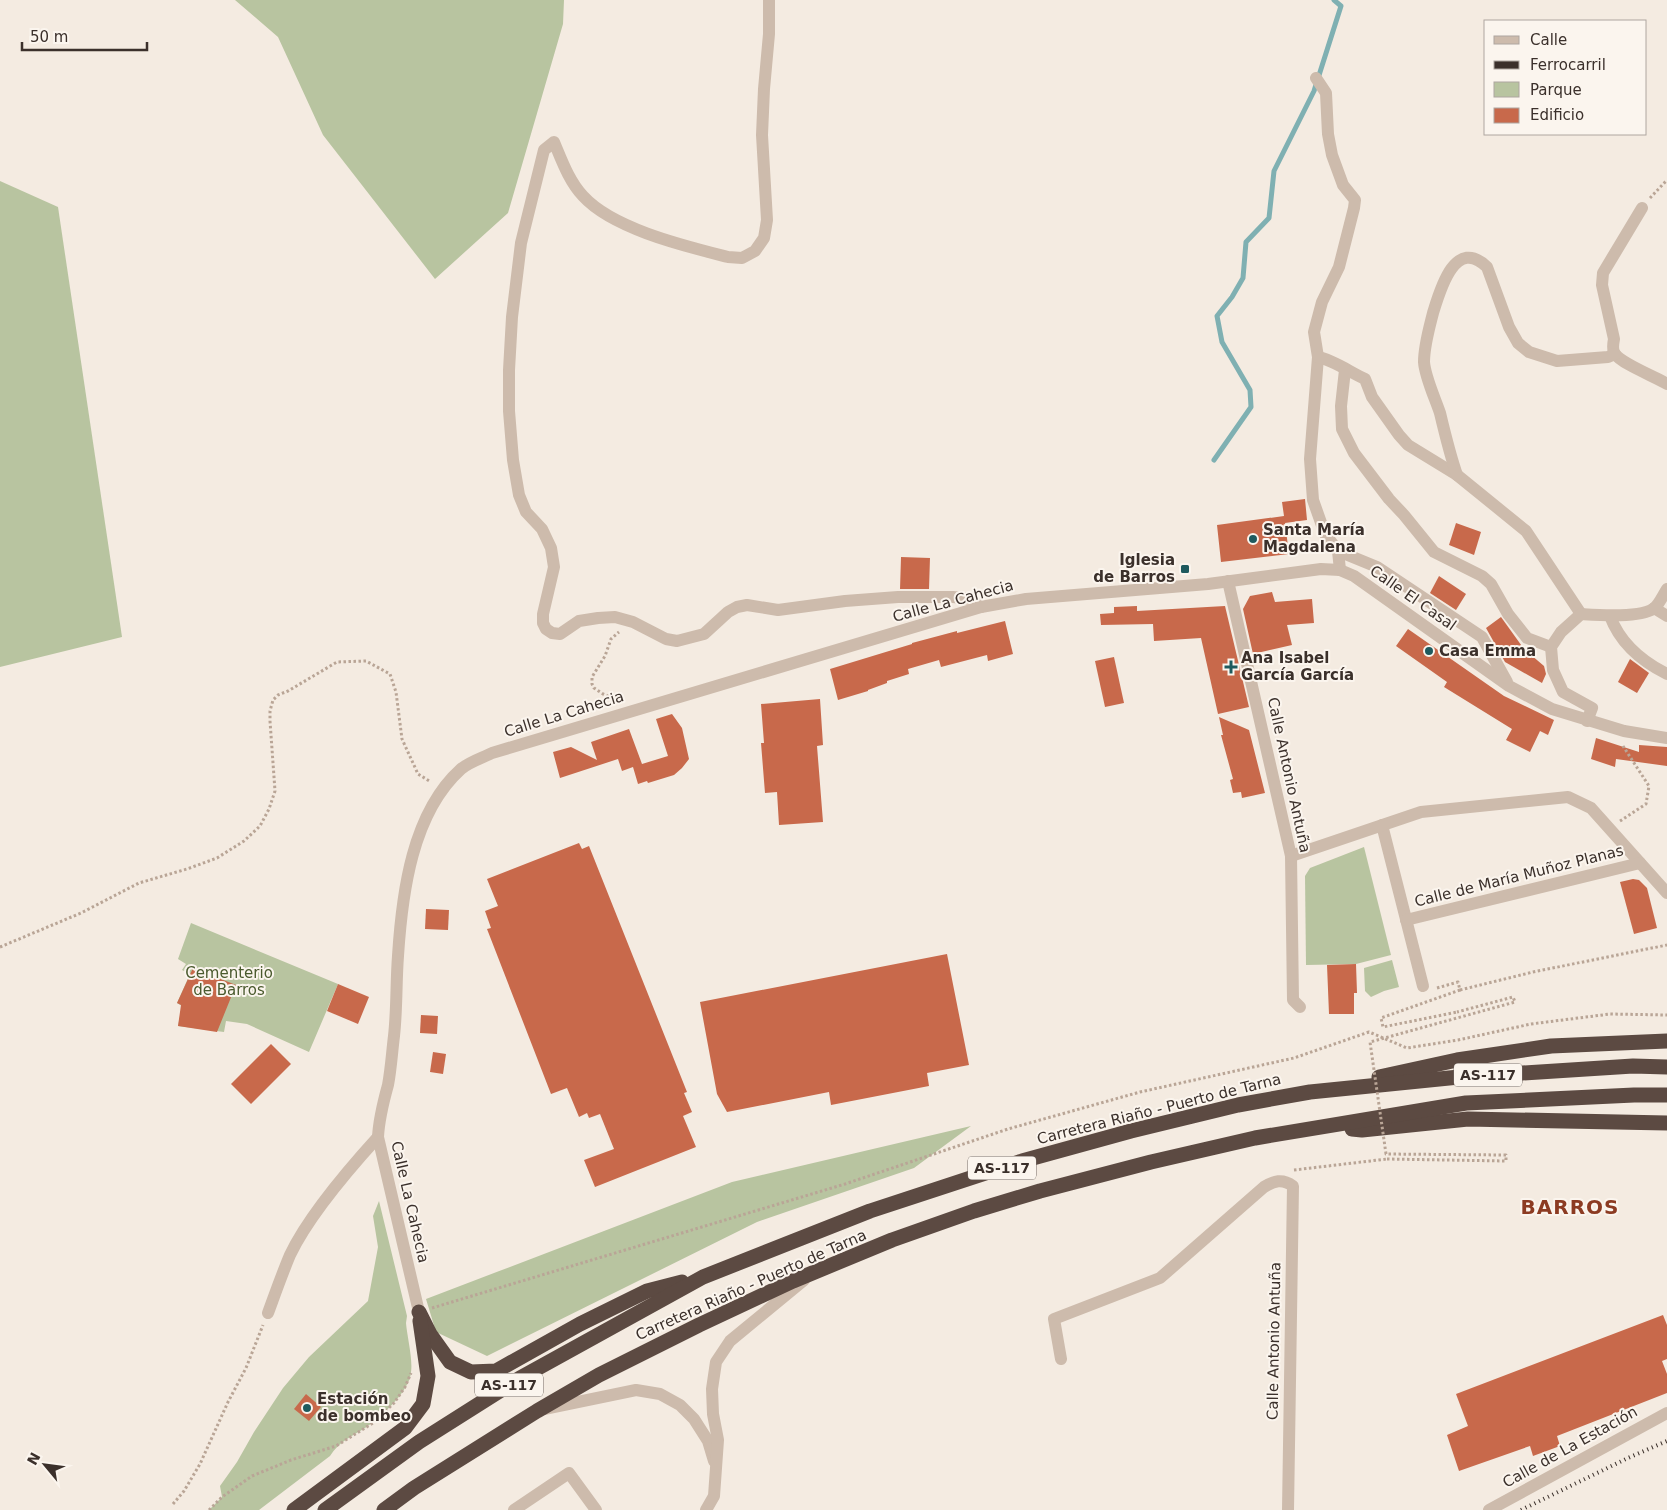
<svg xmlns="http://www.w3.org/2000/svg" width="1667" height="1510" viewBox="0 0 1667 1510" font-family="'DejaVu Sans',sans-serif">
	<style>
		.green { fill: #b8c4a0 }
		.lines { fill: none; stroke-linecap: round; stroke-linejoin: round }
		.stream { stroke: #7fb0b2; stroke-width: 5 }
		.building { fill: #c8694b }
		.path { stroke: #b9a596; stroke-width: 3; stroke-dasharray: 2.5 2.5; stroke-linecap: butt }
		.minor { stroke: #cdbbac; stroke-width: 12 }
		.highway { stroke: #5c4a42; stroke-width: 15 }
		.rail { stroke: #3b302b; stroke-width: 4; stroke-dasharray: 1 4; stroke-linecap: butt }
		.path-bridge { stroke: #b9a596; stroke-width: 3; stroke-dasharray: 2.5 2.5; stroke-linecap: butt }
		.poi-dot { fill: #1f5a5e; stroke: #fbf5ee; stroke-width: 2 }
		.labels { text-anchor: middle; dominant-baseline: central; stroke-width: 4; stroke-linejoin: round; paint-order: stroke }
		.shield { fill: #fbf5ee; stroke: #756b66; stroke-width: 1 }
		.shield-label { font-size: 14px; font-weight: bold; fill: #3b302b }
		.poi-label { font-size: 15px; font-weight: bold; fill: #3b302b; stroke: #fbf5ee; text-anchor: start }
		.street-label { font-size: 15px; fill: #3b302b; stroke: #fbf5ee }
		.park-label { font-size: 15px; fill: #4a5a2e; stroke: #fbf5ee }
		.district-label { font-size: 20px; font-weight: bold; letter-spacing: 1px; fill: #8c3b22; stroke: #fbf5ee }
	</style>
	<rect width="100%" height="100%" fill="#f4ebe1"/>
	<!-- green -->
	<g class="green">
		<path d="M235 0H564L563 24 508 213 435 279 323 135 278 37Z"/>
		<path d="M0 181 58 207 122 637 0 667Z"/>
		<path d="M1364 847 1391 955 1356 964 1306 965 1305 876 1310 868Z"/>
		<path d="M191 923 338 984 309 1052 247 1024 226 1021 224 1032 178 1026 182 1006 177 1003 190 974 182 970 186 964 178 959Z"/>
		<path d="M1392 960 1399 987 1384 991 1371 997 1365 991 1364 968Z"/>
		<path d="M971 1126 914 1168 757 1222 487 1356 436 1332 426 1299 732 1182Z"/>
		<path d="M379 1201 407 1316 406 1323C407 1336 413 1359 411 1372 410 1391 380 1418 365 1428 352 1436 339 1442 330 1456L259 1510H209L222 1497 220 1486 237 1462 254 1432 283 1388 309 1357 368 1301 378 1247 373 1216Z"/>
	</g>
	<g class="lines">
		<!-- stream -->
		<path class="stream" d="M1214 460 1251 407 1250 390 1222 342 1217 316 1232 297 1243 278 1246 242 1269 218 1274 171 1314 91 1341 6 1334 0"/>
	</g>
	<!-- building -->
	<g class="building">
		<path d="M1305 499 1307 520 1285 523 1289 554 1221 562 1217 525 1284 516 1282 502Z"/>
		<path d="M1456 523 1481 532 1474 555 1449 545Z"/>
		<path d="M901 557 930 558 929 589H900Z"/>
		<path d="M1439 576 1466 594 1456 610 1430 593Z"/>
		<path d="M1272 592 1275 602 1312 599 1314 623 1287 625 1292 645 1253 654 1243 609 1250 596Z"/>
		<path d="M1137 606V611L1225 606 1249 707 1218 714 1201 638 1154 641 1153 624 1101 625 1100 614 1114 613V607Z"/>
		<path d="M1501 617 1524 649 1544 666 1546 674 1542 683 1505 662 1486 628Z"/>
		<path d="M1005 621 1013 654 988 661 987 655 941 667 939 660 908 669 909 674 887 681V683L868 690V691L838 700 830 669 912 644V643L957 631V633Z"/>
		<path d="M1408 629 1504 696 1554 720 1548 735 1540 731 1530 752 1506 740 1512 729 1444 687 1447 682 1396 646Z"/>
		<path d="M1114 657 1124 703 1105 707 1095 661Z"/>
		<path d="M1630 659 1649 673 1637 693 1618 682Z"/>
		<path d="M820 699 823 745 817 746 823 822 779 825 777 792 765 793 761 743H764L761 704Z"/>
		<path d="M672 714 682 728 689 759 682 768 674 775 648 783 647 781 638 784 633 767 622 771 618 759 560 778 553 752 571 747 597 760 591 742 629 729 642 764 668 756 656 719Z"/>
		<path d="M1219 717 1249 730 1265 793 1242 798 1241 792 1233 793 1230 780 1233 779 1221 735H1223Z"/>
		<path d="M1596 738 1639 752V745L1667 747V766L1616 759 1615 767 1591 759Z"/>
		<path d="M579 843 582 849 589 846 687 1092 684 1093 692 1112 683 1116 696 1147 595 1187 584 1160 614 1149 600 1114 589 1118 587 1113 579 1117 567 1088 551 1094 487 929 491 928 485 911 498 906 487 879Z"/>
		<path d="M1633 879 1639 880 1647 888 1657 928 1634 934 1620 882Z"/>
		<path d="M426 909 449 910 448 930 425 929Z"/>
		<path d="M947 954 969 1065 927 1073 929 1086 831 1105 829 1092 727 1112 717 1094 700 1002Z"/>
		<path d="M1356 964 1357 993H1354V1014H1329L1327 965Z"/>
		<path d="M193 968 236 985 217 1032 178 1026 181 1005 177 1003Z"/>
		<path d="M338 984 369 997 358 1024 327 1011Z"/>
		<path d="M421 1015 438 1016 437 1034 420 1033Z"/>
		<path d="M271 1044 291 1064 251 1104 231 1084Z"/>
		<path d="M433 1052 446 1054 443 1074 430 1072Z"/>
		<path d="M1663 1315 1667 1325V1359L1662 1361 1667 1374V1393L1557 1436 1560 1446 1533 1456 1530 1446 1459 1471 1447 1435 1468 1426 1456 1394Z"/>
		<path d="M306 1394 321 1407 309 1421 294 1409Z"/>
	</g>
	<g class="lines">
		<!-- path -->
		<g class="path">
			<path d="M1650 198 1667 180"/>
			<path d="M618 700 603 694 594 688 592 684V677L605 656 611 639 619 632"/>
			<path d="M1620 821 1646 804 1649 786 1623 746"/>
			<path d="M0 947 81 913 139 883 187 869 217 858 244 841 260 826 269 809 275 791 270 721V711L273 700 278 695 288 691 337 662 366 661 390 674 396 692 402 739 418 774 431 782"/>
			<path d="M1437 988 1458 982 1460 990 1381 1018 1383 1027 1457 1012"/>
			<path d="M1460 990 1533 972 1667 945"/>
			<path d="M1294 1170 1387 1159"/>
			<path d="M432 1308 845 1184 1008 1129 1140 1092 1294 1058 1369 1032 1407 1048 1458 1040 1531 1024 1610 1014 1667 1015"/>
			<path d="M173 1504 184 1491 200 1464 228 1402 246 1368 263 1325"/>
			<path d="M209 1510 222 1497 252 1476 291 1460 336 1446 373 1423 394 1403 405 1387 411 1373"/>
		</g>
		<!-- minor -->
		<g class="minor">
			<path d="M769 0V34L764 89 762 135 767 220 764 238 755 251 742 258 728 257C685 246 613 229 583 196 569 181 562 161 554 142L544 150 521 243 512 317 509 370V411L513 460 519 495 526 512 542 529 551 548 554 567 543 614V623L546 629 552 633 560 634 579 621 598 618 615 617 633 622 666 639 677 641 704 634 728 612 737 607 747 605 778 610 845 601 898 597H953L971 599 981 607"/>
			<path d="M1316 78 1326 93 1328 134 1332 155 1343 185 1355 200 1354 208 1339 267 1322 302 1314 332 1318 357 1310 459 1313 500 1325 534 1338 551 1340 570"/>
			<path d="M1642 208 1603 273 1602 285 1614 339C1613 344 1612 350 1615 354 1622 364 1656 377 1667 384"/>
			<path d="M1318 357C1333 360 1350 372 1365 379L1372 397 1399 435 1408 445 1457 475 1526 531 1581 614"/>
			<path d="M1345 370 1341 406 1342 429 1354 453 1389 499 1404 515 1434 552 1482 576 1491 584 1508 614 1527 638 1551 647"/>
			<path d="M1457 475C1450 455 1445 434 1440 413 1435 398 1425 377 1424 362 1424 346 1429 329 1433 313 1440 290 1455 236 1487 267L1509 327 1518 343 1529 352 1557 361 1608 357 1615 354"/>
			<path d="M1338 551 1377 567 1482 637 1507 682"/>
			<path d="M1228 581 1291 856 1293 1000 1300 1007"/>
			<path d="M1654 608 1667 616"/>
			<path d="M1610 616C1620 643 1641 661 1667 674"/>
			<path d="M1587 721 1592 708 1563 692 1553 670 1551 647 1561 632 1581 614C1598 615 1639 618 1653 609 1659 605 1663 595 1667 589"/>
			<path d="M1382 825 1423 986"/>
			<path d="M1291 856 1421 812 1568 797 1591 808 1667 893"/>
			<path d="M1406 920 1640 863"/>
			<path d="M419 1312 378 1137C379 1118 383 1103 388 1085 391 1069 392 1052 394 1036 397 1009 396 982 398 956 402 893 412 813 461 769 469 762 482 758 492 753L981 607 1026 599 1208 584 1321 569 1340 570 1354 576 1509 686 1552 709 1624 731 1667 738"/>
			<path d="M268 1313C275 1294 282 1274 290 1255 309 1215 348 1170 378 1137"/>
			<path d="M1061 1359 1054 1319 1160 1278 1264 1187C1274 1181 1282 1178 1293 1186L1288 1510"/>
			<path d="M544 1409 636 1390 660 1394 680 1405 694 1419 708 1441 714 1461"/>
			<path d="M514 1510 569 1473 596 1510"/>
			<path d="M706 1510 714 1496 718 1440 713 1414 712 1389 716 1362 730 1341 804 1280"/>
			<path d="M1489 1510 1667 1413"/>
		</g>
		<!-- highway -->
		<g class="highway">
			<path d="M1379 1077 1457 1060 1551 1046 1667 1041"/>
			<path d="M1352 1129 1362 1130 1468 1119 1667 1123"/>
			<path d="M419 1312 430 1334 450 1362 471 1372 496 1371 580 1324 647 1291 682 1282"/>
			<path d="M294 1510 405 1428 423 1404 428 1376 420 1321"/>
			<path d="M325 1510 419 1442 520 1378 703 1277 870 1211 1022 1161 1131 1131 1238 1105 1310 1092 1459 1077 1633 1066 1667 1067"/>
			<path d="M384 1510 414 1488 537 1411 599 1375 699 1325 793 1281 892 1240 974 1211 1040 1191 1151 1162 1255 1138 1466 1103 1634 1095H1667"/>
		</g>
		<!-- rail -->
		<path class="rail" d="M1521 1510 1628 1458 1667 1441"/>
		<!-- path-bridge -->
		<path class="path-bridge" d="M1387 1159 1506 1161V1155L1386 1154 1370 1042 1515 1002 1513 997 1457 1012"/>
	</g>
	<!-- markers -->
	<g class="poi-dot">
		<circle cx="1253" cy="539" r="5"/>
		<rect x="1180" y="564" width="10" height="10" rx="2.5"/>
		<circle cx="1429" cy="651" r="5"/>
		<path d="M1228.5 659.5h5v5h5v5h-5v5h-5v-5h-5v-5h5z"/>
		<circle cx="307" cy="1408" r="5"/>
	</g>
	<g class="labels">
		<!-- shield labels -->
		<g class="shield">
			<rect x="1454" y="1063.5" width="68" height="23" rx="4"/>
			<rect x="968" y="1156.5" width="68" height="23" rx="4"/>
			<rect x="475" y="1373.5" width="68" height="23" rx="4"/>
		</g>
		<g class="shield-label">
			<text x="1488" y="1075">AS-117</text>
			<text x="1002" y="1168">AS-117</text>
			<text x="509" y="1385">AS-117</text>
		</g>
		<!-- poi labels -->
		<g class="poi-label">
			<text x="1263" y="530">Santa María<tspan x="1263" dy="17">Magdalena</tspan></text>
			<text x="1175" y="560" text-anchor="end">Iglesia<tspan x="1175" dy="17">de Barros</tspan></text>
			<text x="1439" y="651">Casa Emma</text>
			<text x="1241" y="658">Ana Isabel<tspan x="1241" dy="17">García García</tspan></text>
			<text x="317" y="1399">Estación<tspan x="317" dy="17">de bombeo</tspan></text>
		</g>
		<!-- street labels -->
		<g class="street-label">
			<text transform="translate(1413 598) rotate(35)">Calle El Casal</text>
			<text transform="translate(953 601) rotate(-15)">Calle La Cahecia</text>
			<text transform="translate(564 714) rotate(-17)">Calle La Cahecia</text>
			<text transform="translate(1289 775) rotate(78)">Calle Antonio Antuña</text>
			<text transform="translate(1519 876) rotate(-14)">Calle de María Muñoz Planas</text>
			<text transform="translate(1159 1109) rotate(-14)">Carretera Riaño - Puerto de Tarna</text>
			<text transform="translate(410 1202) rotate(77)">Calle La Cahecia</text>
			<text transform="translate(751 1285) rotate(-24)">Carretera Riaño - Puerto de Tarna</text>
			<text transform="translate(1274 1341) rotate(-89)">Calle Antonio Antuña</text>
			<text transform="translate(1570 1447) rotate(-29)">Calle de La Estación</text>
		</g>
		<!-- park labels -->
		<g class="park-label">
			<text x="229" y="973">Cementerio<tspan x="229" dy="17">de Barros</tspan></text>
		</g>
		<!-- district labels -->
		<g class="district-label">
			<text x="1570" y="1207">BARROS</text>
		</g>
	</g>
	<!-- legend -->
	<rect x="1484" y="20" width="162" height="115" fill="#fbf5ee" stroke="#aea6a0"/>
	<rect x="1494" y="36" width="25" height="8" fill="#cdbbac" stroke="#aea6a0"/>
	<text x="1530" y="45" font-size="15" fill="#3b302b">Calle</text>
	<rect x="1494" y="61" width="25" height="8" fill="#3b302b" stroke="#aea6a0"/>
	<text x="1530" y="70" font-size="15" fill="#3b302b">Ferrocarril</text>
	<rect x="1494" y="82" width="25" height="15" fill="#b8c4a0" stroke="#aea6a0"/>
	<text x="1530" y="95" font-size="15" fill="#3b302b">Parque</text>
	<rect x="1494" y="108" width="25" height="15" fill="#c8694b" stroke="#aea6a0"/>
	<text x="1530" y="120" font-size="15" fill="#3b302b">Edificio</text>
	<!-- north arrow -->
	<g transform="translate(45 1465) rotate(299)" stroke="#fbf5ee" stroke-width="4" paint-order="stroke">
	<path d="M0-4L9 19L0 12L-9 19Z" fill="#3b302b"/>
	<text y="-8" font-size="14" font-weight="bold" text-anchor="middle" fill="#3b302b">N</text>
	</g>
	<!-- scale -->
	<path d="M22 42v8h125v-8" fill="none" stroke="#3b302b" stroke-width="2.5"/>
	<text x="30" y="42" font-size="15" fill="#3b302b" stroke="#fbf5ee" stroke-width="4" paint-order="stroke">50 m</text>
</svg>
